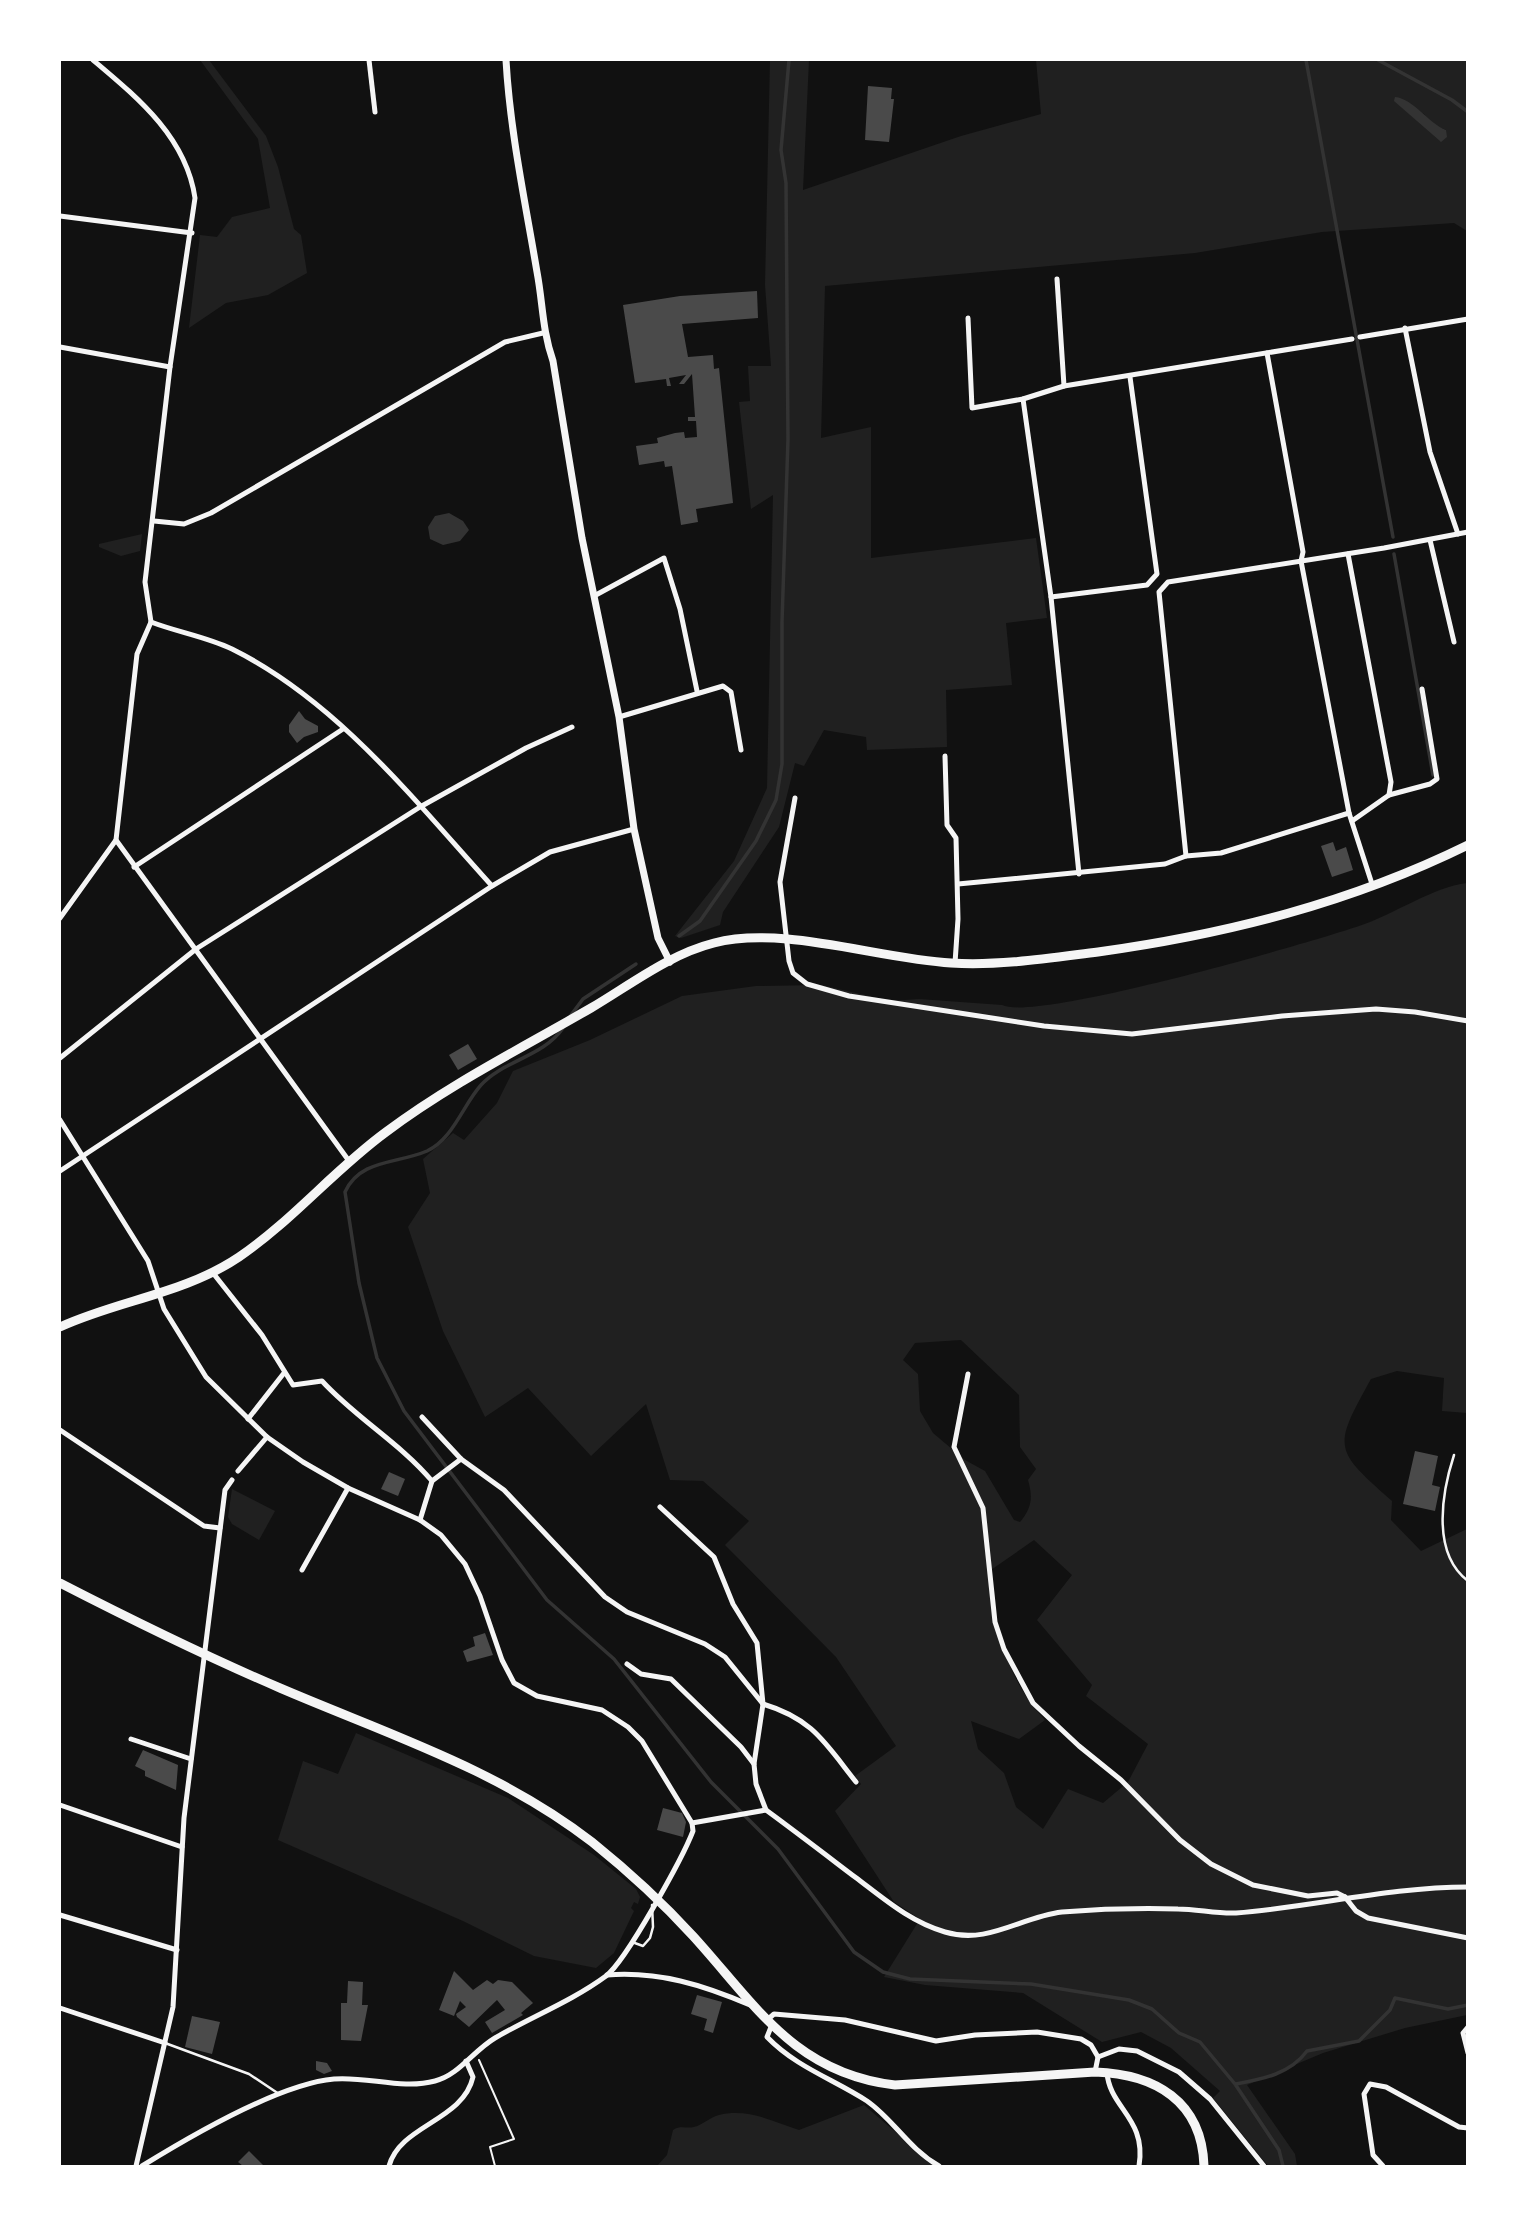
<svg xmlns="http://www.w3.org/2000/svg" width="1527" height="2226" viewBox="0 0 1527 2226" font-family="'Space Grotesk',sans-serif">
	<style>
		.green { fill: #202020; fill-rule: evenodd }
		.water { fill: #333 }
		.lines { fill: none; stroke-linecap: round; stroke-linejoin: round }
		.stream { stroke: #333; stroke-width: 3.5 }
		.building { fill: #4a4a4a }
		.path { stroke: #f5f5f5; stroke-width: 2 }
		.service { stroke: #f5f5f5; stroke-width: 2.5 }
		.minor { stroke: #f5f5f5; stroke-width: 5 }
		.tertiary { stroke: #f5f5f5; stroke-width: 7 }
		.primary { stroke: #f5f5f5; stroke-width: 9 }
	</style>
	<rect width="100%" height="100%" fill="#111"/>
	<!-- green -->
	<g class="green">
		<path d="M200 60H209L266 136 278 167 294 229 301 235 307 273 268 295 226 303 189 328 200 235 217 237 232 217 270 208 258 139Z"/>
		<path d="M770 60H809L803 190 961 136 1041 114 1036 60H1467V231L1454 223 1322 232 1195 253 825 286 821 438 871 427V558L1036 538 1047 618 1006 623 1012 685 946 690 947 747 867 750 866 737 824 730 804 766 795 763 779 827 723 912 720 925 681 938 675 936 734 861 767 788 773 495 751 509 739 402 750 401 748 366H771L765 285ZM1395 101 1424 114 1431 124 1446 130 1440 141Z"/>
		<path d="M142 534 140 551 121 556 99 547V544Z"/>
		<path d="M1467 883V1413L1442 1411 1444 1378 1397 1371 1371 1379C1332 1449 1334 1449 1392 1501L1391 1520 1421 1551 1467 1529V2015L1405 2028 1323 2053 1247 2085 1295 2154 1297 2166H1268L1213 2098 1220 2091 1171 2048 1141 2032 1102 2042 1023 1993 925 1985 884 1977 920 1919 894 1902 835 1811 861 1784 855 1776 896 1746 836 1657 725 1545 749 1521 703 1481 670 1480 646 1404 591 1456 528 1388 485 1417 443 1331 408 1227 430 1193 423 1159 453 1133 464 1140 497 1103 513 1071 590 1040 682 996 756 986 821 985 891 1001 919 999 1002 1005C1036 1022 1309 943 1359 926 1393 915 1433 887 1467 883ZM961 1340 1019 1395 1020 1447 1036 1469 1028 1480C1033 1497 1032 1508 1020 1522L1014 1520 985 1471 965 1460 933 1433 920 1411 918 1374 903 1360 915 1343ZM1034 1540 1072 1575 1037 1620 1092 1685 1086 1696 1148 1744 1128 1782 1103 1803 1068 1789 1043 1829 1016 1807 1004 1773 978 1749 971 1721 1019 1739 1045 1720C1003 1675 998 1629 988 1572Z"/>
		<path d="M232 1489 275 1511 259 1540 232 1524 228 1517Z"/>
		<path d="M356 1733 508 1798 594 1855 636 1889 640 1897 638 1904 634 1902 631 1908 634 1911 614 1953 596 1968 534 1956 463 1921 278 1840 303 1761 338 1774Z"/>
		<path d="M864 2105 935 2166H657L667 2155 673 2130C681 2125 686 2129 694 2127 703 2125 710 2117 719 2115 747 2108 772 2121 799 2130Z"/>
	</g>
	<!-- water -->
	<g class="water">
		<path d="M1395 97C1414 99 1428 123 1446 130L1447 137 1441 142 1394 101Z"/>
		<path d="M449 513 463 521 469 530 460 541 443 545 430 539 428 527 435 516Z"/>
	</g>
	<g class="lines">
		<!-- stream -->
		<g class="stream">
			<path d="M1306 60 1393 537"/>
			<path d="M1378 60 1452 100 1468 112"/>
			<path d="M1394 554 1433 775"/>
			<path d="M679 936 700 921 756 841 776 800 782 764V622L788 439 786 183 781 150 789 60"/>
			<path d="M571 1015 583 999 636 964"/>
			<path d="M563 1028C543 1057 504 1060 481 1085 463 1105 453 1139 427 1151 397 1164 360 1159 345 1192L359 1283 377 1358 404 1411 547 1600 614 1659 711 1782 778 1849 854 1952 883 1972 910 1979 1031 1984 1129 2000 1152 2009 1179 2033 1200 2042 1235 2084 1279 2150 1283 2166"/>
			<path d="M1236 2084C1263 2079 1290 2074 1307 2051L1359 2041 1390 2010 1395 1998 1448 2009 1468 2005"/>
		</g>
	</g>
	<!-- building -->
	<g class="building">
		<path d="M868 86 892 88 891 99H894L889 142 865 140Z"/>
		<path d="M757 291 758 318 682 324 688 357 713 355 714 369 719 368 733 503 696 509 698 522 681 525 672 466 665 467 664 461 639 465 636 446 658 443 657 438 675 433 684 432 685 438 697 437 696 421H688V417H695L692 374 684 384H679L686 375 669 378 671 386H667L666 379 635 383 623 305 680 296Z"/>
		<path d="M299 711 305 719 318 726V732L304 737 297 743 289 732V725Z"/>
		<path d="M1333 842 1336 851 1346 847 1353 870 1332 877 1321 846Z"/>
		<path d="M468 1044 477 1059 458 1070 449 1055Z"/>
		<path d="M1415 1451 1438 1456 1432 1485 1440 1487 1435 1511 1403 1504Z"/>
		<path d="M389 1472 405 1479 398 1496 381 1489Z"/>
		<path d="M485 1633 493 1655 467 1662 463 1651 475 1646 473 1637Z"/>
		<path d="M143 1750 178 1765 176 1790 145 1776V1771L135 1766Z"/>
		<path d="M663 1808 682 1813 686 1822 683 1837 657 1830Z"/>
		<path d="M454 1971 473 1990 487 1980 493 1984 498 1980 512 1982 533 2003 521 2013 523 2015 492 2033 485 2022 505 2010 497 2000 469 2027 457 2017 456 2014 466 2007 460 2001 454 2016 439 2010Z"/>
		<path d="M348 1981 363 1982 362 2005H368L361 2041 341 2040V2003H347Z"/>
		<path d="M697 1995 722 2002 713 2033 704 2030 707 2019 691 2014Z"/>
		<path d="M192 2016 220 2022 212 2054 185 2047Z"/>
		<path d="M316 2061 327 2063 332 2071 324 2074 316 2070Z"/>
		<path d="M249 2151 264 2166H243L238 2162Z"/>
	</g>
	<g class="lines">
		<!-- path -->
		<path class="path" d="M479 2060 514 2139 490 2147 495 2166"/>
		<!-- service -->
		<g class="service">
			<path d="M1454 1455C1442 1492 1431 1553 1468 1581"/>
			<path d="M632 1942 643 1946 650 1938 653 1927 652 1905"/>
			<path d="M165 2043 249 2074 279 2094"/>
		</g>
		<!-- minor -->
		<g class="minor">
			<path d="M369 60 375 112"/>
			<path d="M60 216 192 233"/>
			<path d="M1057 279 1064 386"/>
			<path d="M968 318 972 408 1023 399 1064 386 1352 339"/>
			<path d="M1405 328 1430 452 1458 534"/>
			<path d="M1360 337 1468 319"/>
			<path d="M60 347 170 367"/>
			<path d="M1267 353 1303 552 1301 561 1349 813 1372 884"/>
			<path d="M1023 399 1051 597 1079 874"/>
			<path d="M154 521 184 524 211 513 505 342 543 333"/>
			<path d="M1430 540 1454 642"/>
			<path d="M1348 554 1391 782 1389 795 1352 821"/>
			<path d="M594 596 664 558 680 609 697 691"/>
			<path d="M1051 597 1147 585 1157 574 1130 377"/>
			<path d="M151 622C177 632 207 637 232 649 337 701 415 801 492 886"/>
			<path d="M619 717 723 686 731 692 741 750"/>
			<path d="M945 756 947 825 956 838 958 919 955 963"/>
			<path d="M1389 795 1430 784 1437 779 1422 689"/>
			<path d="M795 798 780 882 789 961 793 973 807 984 849 996 1044 1026 1132 1034 1282 1016 1376 1009 1415 1012 1468 1021"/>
			<path d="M116 840 349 1161"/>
			<path d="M1186 856 1159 592 1168 582 1384 548 1468 532"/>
			<path d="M134 867 343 729"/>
			<path d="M958 884 1165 864 1186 856 1221 853 1349 813"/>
			<path d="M60 918 116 840 137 654 151 622 145 582 170 367 195 198C186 137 138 98 93 60"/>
			<path d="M60 1058 196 949 420 807 526 748 572 727"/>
			<path d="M60 1120 148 1261 164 1309 206 1377 267 1437 303 1462 348 1488 420 1520 441 1535 465 1564 480 1596 502 1660 514 1683 537 1696 602 1710 628 1727 642 1741 692 1823 693 1831C683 1857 626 1961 606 1976 572 2001 531 2017 495 2038 473 2051 459 2075 435 2081 402 2090 367 2076 334 2079 278 2084 189 2137 142 2166"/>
			<path d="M60 1171 492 886 550 852 634 829"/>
			<path d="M213 1273 262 1335 293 1385 322 1381C356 1418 400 1443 432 1481"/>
			<path d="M968 1374 954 1447 983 1508 995 1622 1004 1649 1033 1703 1079 1746 1121 1780 1180 1840 1211 1864 1253 1885 1308 1896 1337 1893 1345 1897"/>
			<path d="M422 1417 461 1459 504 1490 605 1597 627 1612 705 1644 725 1657 763 1704"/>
			<path d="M248 1419 284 1373"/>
			<path d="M60 1430 204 1526 220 1528"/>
			<path d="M238 1471 267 1437"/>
			<path d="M660 1507 714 1557 733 1604 757 1643 763 1704 754 1764 756 1784 766 1810"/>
			<path d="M420 1520 432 1481 461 1459"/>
			<path d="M302 1570 348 1488"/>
			<path d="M627 1664 641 1674 671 1679 741 1747 754 1764"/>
			<path d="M763 1704C813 1719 825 1743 856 1782"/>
			<path d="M131 1739 191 1759"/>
			<path d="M60 1805 182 1847"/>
			<path d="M692 1823 766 1810C796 1832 826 1855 855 1877 883 1898 910 1922 945 1932 988 1945 1020 1917 1062 1912 1100 1909 1140 1908 1178 1909 1197 1909 1217 1914 1236 1913 1314 1907 1389 1887 1468 1887"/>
			<path d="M1345 1897 1356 1911 1368 1918 1468 1938"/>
			<path d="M60 1915 177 1950"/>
			<path d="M607 1975C659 1971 703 1985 750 2005"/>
			<path d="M60 2008 165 2043"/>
			<path d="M766 2021 774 2014 845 2020 936 2041 975 2035 1037 2032 1081 2039 1091 2045 1098 2057 1095 2072"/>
			<path d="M771 2027 767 2037C796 2067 833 2079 867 2101 894 2120 908 2148 939 2166"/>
			<path d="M1468 2027 1463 2033 1468 2053"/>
			<path d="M1098 2057 1119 2049 1137 2051 1179 2072 1210 2099 1264 2166"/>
			<path d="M1107 2072C1109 2108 1147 2118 1139 2166"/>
			<path d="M136 2166 173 2007 184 1818 225 1490 232 1480"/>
			<path d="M389 2166C400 2125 463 2121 473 2077L466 2061"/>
			<path d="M1383 2166 1373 2155 1364 2094 1370 2084 1386 2087 1459 2127 1468 2128"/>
		</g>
		<!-- tertiary -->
		<path class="tertiary" d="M506 60C510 131 525 201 537 272 543 304 542 329 553 361L582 538 619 717 634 829 658 938 670 962"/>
		<!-- primary -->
		<g class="primary">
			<path d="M60 1327C119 1300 184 1294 239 1257 292 1221 334 1170 386 1132 450 1084 522 1048 591 1008 630 985 670 954 714 943 782 925 879 959 951 963 1000 966 1050 958 1098 952 1227 934 1350 903 1468 845"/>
			<path d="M60 1583C132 1620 205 1656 280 1688 387 1734 498 1769 592 1842 628 1871 662 1902 693 1936 755 2004 794 2073 895 2085L1095 2072C1155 2074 1202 2101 1204 2166"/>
		</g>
	</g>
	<!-- border -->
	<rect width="1527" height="2226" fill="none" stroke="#ffffff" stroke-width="122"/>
</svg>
